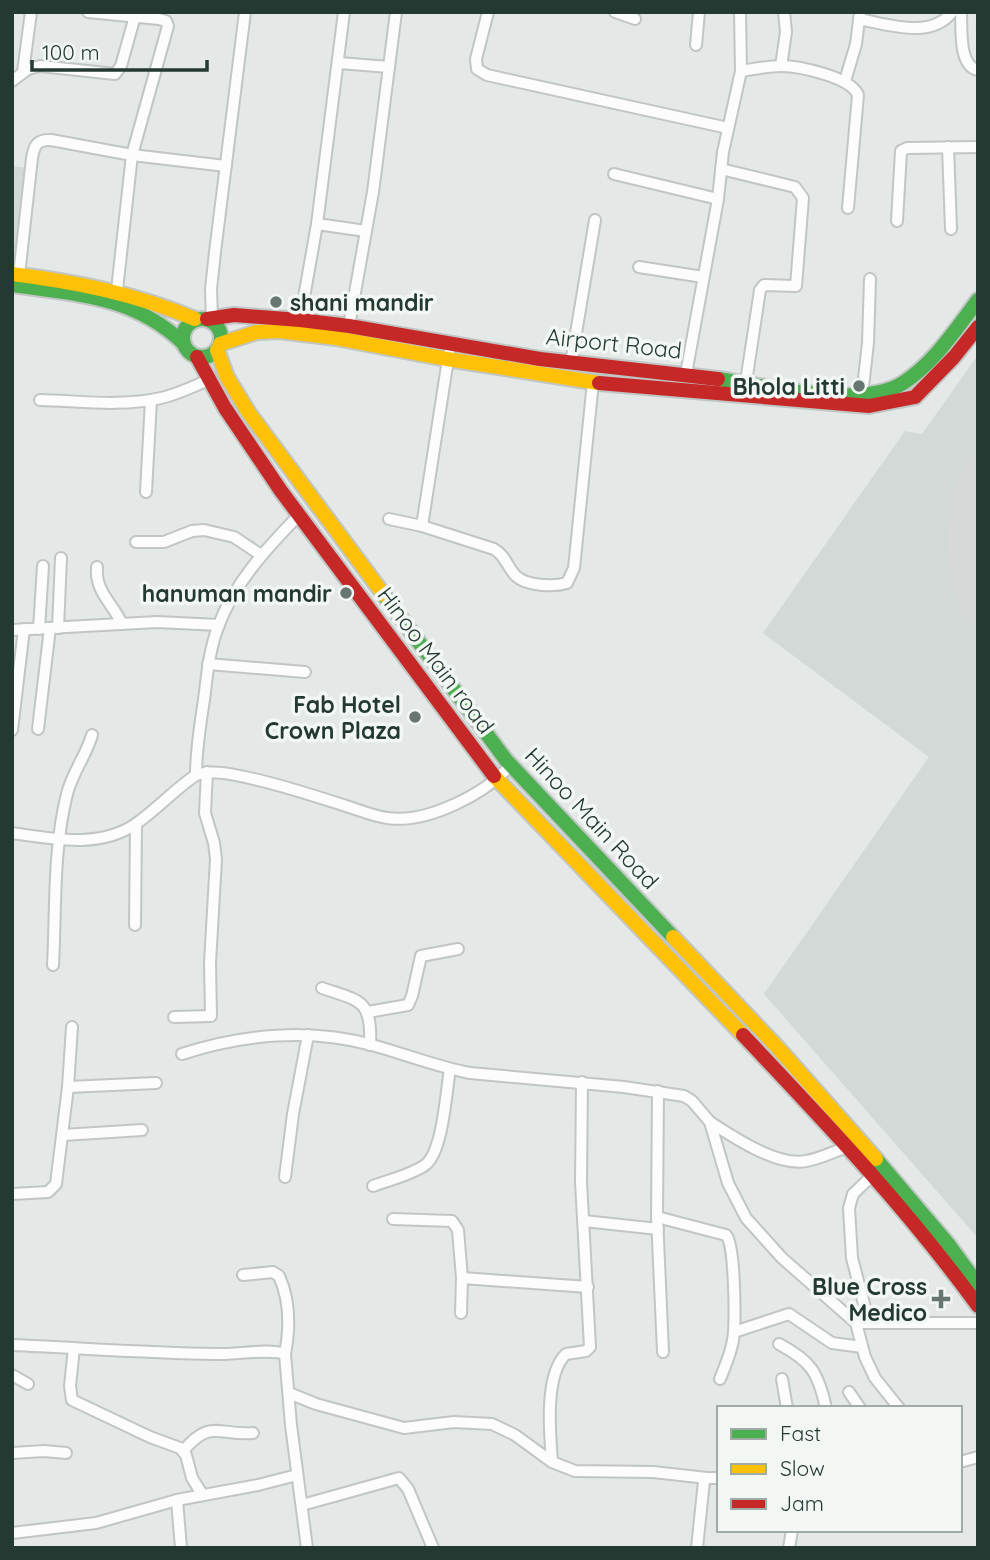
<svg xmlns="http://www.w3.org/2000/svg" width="990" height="1560" viewBox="0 0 990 1560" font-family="Quicksand,sans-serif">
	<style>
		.built { fill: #d3d9d6 }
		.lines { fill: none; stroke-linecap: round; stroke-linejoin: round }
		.taxiway { stroke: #d6d9d8; stroke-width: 32 }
		.street-casing { stroke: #c1c5c3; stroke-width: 14 }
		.fast-casing { stroke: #c0c6c3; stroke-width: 18 }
		.slow-casing { stroke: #c0c6c3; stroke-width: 18 }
		.jam-casing { stroke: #c0c6c3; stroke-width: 18 }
		.street { stroke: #fbfcfb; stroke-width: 10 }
		.fast { stroke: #4caf50; stroke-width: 14 }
		.slow { stroke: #ffc107; stroke-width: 14 }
		.jam { stroke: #c62828; stroke-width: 14 }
		.poi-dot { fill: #677671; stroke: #f2f7f4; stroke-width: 2.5 }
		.labels { text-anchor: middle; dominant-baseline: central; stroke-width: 7; stroke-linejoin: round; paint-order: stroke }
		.poi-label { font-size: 23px; font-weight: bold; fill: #243932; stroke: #f2f7f4; text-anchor: end }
		.street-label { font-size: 23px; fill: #243932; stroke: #f2f7f4 }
	</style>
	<rect width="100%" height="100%" fill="#e4e8e6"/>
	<!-- built -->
	<g class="built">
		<path d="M12 166 28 168 16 267 12 266Z"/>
		<path d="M978 355V1238L764 994 929 757 763 633 905 431 922 434Z"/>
	</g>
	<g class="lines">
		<!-- taxiway -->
		<path class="taxiway" d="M978 473C959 517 959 565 978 608"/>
		<defs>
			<g id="street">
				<path d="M88 12 159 19 166 21 168 26 132 155 117 290"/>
				<path d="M488 12 476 59 477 69 487 75 728 128"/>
				<path d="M615 12 635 19"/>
				<path d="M961 12C962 28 958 66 978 70"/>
				<path d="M859 19C887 24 931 40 952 12"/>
				<path d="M696 45 699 12"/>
				<path d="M339 63 389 67"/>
				<path d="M781 66 786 32 784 12"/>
				<path d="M741 71C754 69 768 66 781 66 799 66 851 77 858 95L848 208"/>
				<path d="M23 72 31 12"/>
				<path d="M12 81 28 69 40 66 115 74 121 66 135 16"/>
				<path d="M845 81 856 44 860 12"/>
				<path d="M948 147 951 229"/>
				<path d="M721 169 795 187 803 198 796 286 764 285 760 290 746 382"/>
				<path d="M614 174 718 199"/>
				<path d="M897 221 901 151 907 148 978 147"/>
				<path d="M317 224 366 231"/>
				<path d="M639 267 703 277"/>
				<path d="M19 275 32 158C34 146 37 139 51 140L132 155 226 166"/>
				<path d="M212 318 211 289 215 252 245 12"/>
				<path d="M300 320 317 224 344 12"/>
				<path d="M349 326 373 192 396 12"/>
				<path d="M571 363 595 220"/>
				<path d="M686 374 718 199 723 152 741 71 740 12"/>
				<path d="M862 396 868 343 870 279"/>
				<path d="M40 400C80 401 121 407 161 398 178 394 193 387 208 380"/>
				<path d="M146 492 151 400"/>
				<path d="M389 519 422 526 494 549C506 556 507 567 516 576 526 586 554 587 567 583L574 568 593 382"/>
				<path d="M422 526 449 353"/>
				<path d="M136 542H164L192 531 204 530 234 537 261 555"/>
				<path d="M97 567C95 592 112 602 122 624"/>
				<path d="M58 628 61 558"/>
				<path d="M39 629 43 566"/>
				<path d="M12 630 157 622 219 625"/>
				<path d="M208 664 305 672"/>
				<path d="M38 729 50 628"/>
				<path d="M12 730 24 629"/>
				<path d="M196 775C196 750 200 725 204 700 207 675 209 651 218 627 234 583 267 548 299 515"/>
				<path d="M12 833C54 839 101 849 137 823 158 808 175 789 196 775 214 769 235 775 254 779 285 786 315 796 346 806 359 810 373 816 387 818 427 824 485 794 511 765"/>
				<path d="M135 925 136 824"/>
				<path d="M53 965C56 908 53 849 67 794 72 773 86 756 92 735"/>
				<path d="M322 988C360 1001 372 999 370 1045"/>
				<path d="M368 1012 408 1005 412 996 421 956 458 949"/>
				<path d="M174 1017 211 1016 210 963 216 859 214 843 205 813 207 772"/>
				<path d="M182 1054C243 1034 310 1028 372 1045 405 1054 437 1067 470 1073L624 1087 684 1096 692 1101 710 1122 728 1183 746 1218 782 1258 856 1323 865 1357 875 1378 899 1408"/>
				<path d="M68 1087 156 1083"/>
				<path d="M658 1091 657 1217 663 1352"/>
				<path d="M710 1122C733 1137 778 1167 806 1161 820 1159 834 1151 848 1147"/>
				<path d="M63 1135 142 1130"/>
				<path d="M285 1177 293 1114 308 1035"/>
				<path d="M373 1186C389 1180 411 1175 425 1165 443 1152 446 1092 450 1069"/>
				<path d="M12 1194 48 1192 56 1184 68 1087 72 1027"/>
				<path d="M657 1217 726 1235C735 1244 735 1315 734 1332 733 1348 726 1364 720 1379"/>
				<path d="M393 1219 452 1221 458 1230 462 1278"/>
				<path d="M584 1221 658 1229"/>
				<path d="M243 1275 273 1272 279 1276C290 1300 290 1328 285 1354"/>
				<path d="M461 1313 462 1278 588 1287"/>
				<path d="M863 1323H978"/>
				<path d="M869 1323 852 1258 849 1208 853 1194 874 1174"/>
				<path d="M734 1332 789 1314 832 1343 862 1347"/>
				<path d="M779 1344C811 1361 818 1372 826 1408"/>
				<path d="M12 1345C80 1348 148 1353 216 1354 235 1355 269 1348 285 1354L291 1425 307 1548"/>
				<path d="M74 1348 70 1386 72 1400 150 1437 180 1448 186 1455 192 1478 202 1494"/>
				<path d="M12 1375 28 1384"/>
				<path d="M782 1379 787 1408"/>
				<path d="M849 1392 860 1408"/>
				<path d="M289 1393 316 1404 404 1428 454 1422 492 1424 515 1435 552 1462 575 1471 653 1472 707 1478"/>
				<path d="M183 1451C211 1418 218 1436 253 1433"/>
				<path d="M12 1453 44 1451 66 1453"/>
				<path d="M552 1462C550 1434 544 1375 566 1354L586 1351 590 1347 581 1182 582 1082"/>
				<path d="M960 1462 978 1457"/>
				<path d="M177 1500 181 1548"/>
				<path d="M302 1505 399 1478 408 1489 433 1548"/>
				<path d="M12 1533 96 1523 177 1500 258 1485 297 1475"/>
				<path d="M697 1548 704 1481 707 1478H719"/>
				<path d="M789 1548 792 1530"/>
			</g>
			<g id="fast">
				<path d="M12 285C76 294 134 296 183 343"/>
				<circle cx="202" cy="338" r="19"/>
				<path d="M718 379C766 386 861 410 903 383 934 363 956 329 978 300"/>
				<path d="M384 595 506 760 673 937"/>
				<path d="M876 1159 949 1245 978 1285"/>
			</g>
			<g id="slow">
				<path d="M12 274C76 282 136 294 195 319"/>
				<path d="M220 344 257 332 279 331 336 338 447 359 599 383"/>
				<path d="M217 350 227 377 249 413 384 595"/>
				<path d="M494 776 743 1035"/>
				<path d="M673 937 779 1049 876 1159"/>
			</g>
			<g id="jam">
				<path d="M207 319 234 315 300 320 349 326 540 359 718 379"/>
				<path d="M197 357 225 408 281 491 494 776"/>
				<path d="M599 383 869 406 915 397 954 357 978 327"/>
				<path d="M743 1035C827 1124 906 1207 978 1306"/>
			</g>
		</defs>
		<!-- street casing -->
		<use href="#street" class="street-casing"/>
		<!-- fast casing -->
		<use href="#fast" class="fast-casing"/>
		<!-- slow casing -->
		<use href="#slow" class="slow-casing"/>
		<!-- jam casing -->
		<use href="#jam" class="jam-casing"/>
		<!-- street -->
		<use href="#street" class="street"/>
		<!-- fast -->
		<use href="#fast" class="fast"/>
		<!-- slow -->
		<use href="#slow" class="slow"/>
		<!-- jam -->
		<use href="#jam" class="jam"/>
	</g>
	<!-- markers -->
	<g class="poi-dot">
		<circle cx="276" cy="302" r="7"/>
		<circle cx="859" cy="386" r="7"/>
		<circle cx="346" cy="593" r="7"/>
		<circle cx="415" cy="717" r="7"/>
		<path d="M937.5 1288.5h7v7h7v7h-7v7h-7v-7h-7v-7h7z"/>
	</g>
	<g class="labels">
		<!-- poi labels -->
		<g class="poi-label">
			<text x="290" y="302" text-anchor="start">shani mandir</text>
			<text x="845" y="386">Bhola Litti</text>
			<text x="332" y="593">hanuman mandir</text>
			<text x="401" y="704">Fab Hotel<tspan x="401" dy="26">Crown Plaza</tspan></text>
			<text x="927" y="1286">Blue Cross<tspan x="927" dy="26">Medico</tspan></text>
		</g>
		<!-- street labels -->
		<g class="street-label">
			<text transform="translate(614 343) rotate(6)">Airport Road</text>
			<text transform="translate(436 660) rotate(53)">Hinoo Main road</text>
			<text transform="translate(592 818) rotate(47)">Hinoo Main Road</text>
		</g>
	</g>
	<!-- border -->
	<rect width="990" height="1560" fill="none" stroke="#243932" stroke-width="28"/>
	<!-- legend -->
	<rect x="717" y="1406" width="245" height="126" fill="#f2f7f4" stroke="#a0aba6" stroke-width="2"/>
	<rect x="731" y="1429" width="35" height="10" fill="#4caf50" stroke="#a0aba6" stroke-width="2"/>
	<text x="780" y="1441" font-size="21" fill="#243932">Fast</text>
	<rect x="731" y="1464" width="35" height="10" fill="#ffc107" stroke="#a0aba6" stroke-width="2"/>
	<text x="780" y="1476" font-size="21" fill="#243932">Slow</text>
	<rect x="731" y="1499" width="35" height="10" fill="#c62828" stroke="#a0aba6" stroke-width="2"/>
	<text x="780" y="1511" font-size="21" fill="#243932">Jam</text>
	<!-- scale -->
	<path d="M32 60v10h175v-10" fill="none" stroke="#243932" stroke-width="3.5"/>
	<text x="42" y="60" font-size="21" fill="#243932" stroke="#f2f7f4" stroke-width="5" paint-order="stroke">100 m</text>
</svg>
